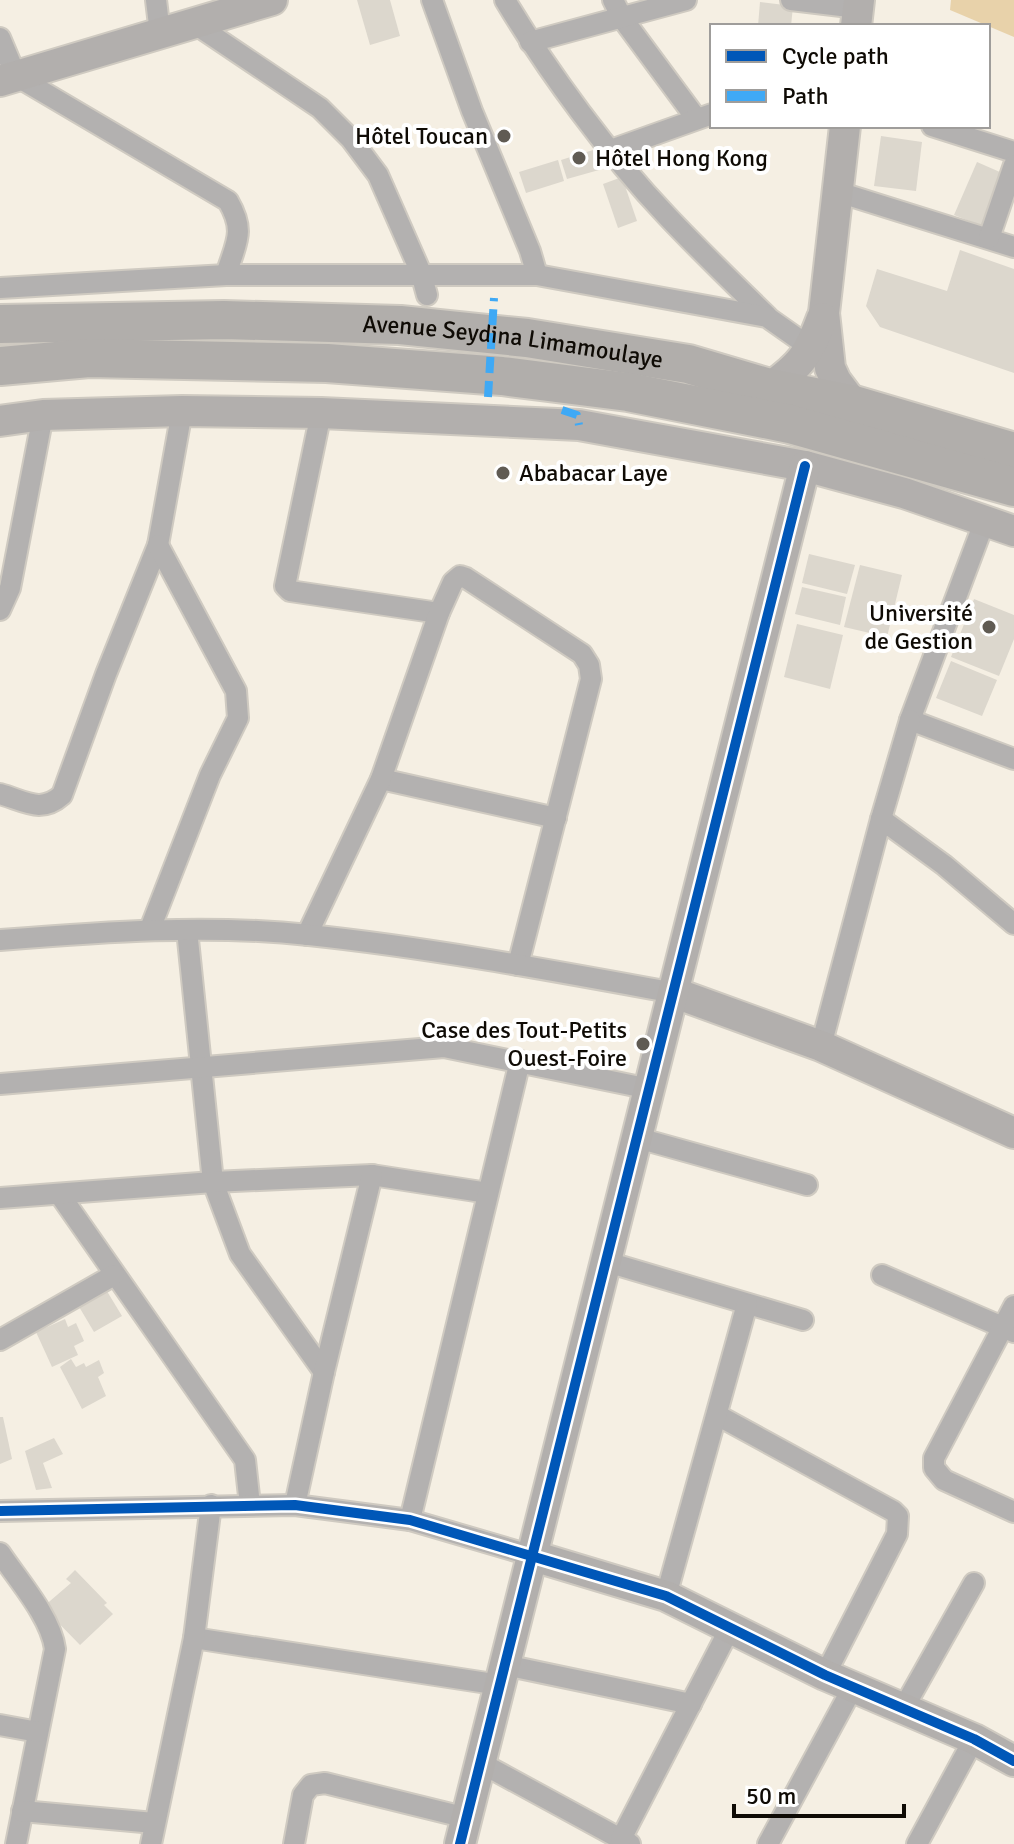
<svg xmlns="http://www.w3.org/2000/svg" width="1014" height="1844" viewBox="0 0 1014 1844" font-family="Signika,sans-serif">
	<style>
		.green { fill: #e8d2aa }
		.building { fill: #dcd7cd }
		.lines { fill: none; stroke-linecap: round; stroke-linejoin: round }
		.street-casing { stroke: #cfcac1; stroke-width: 24 }
		.secondary-casing { stroke: #cfcac1; stroke-width: 34 }
		.highway-casing { stroke: #cfcac1; stroke-width: 42 }
		.street { stroke: #b3b1b0; stroke-width: 20 }
		.secondary { stroke: #b2afad; stroke-width: 30 }
		.highway { stroke: #b1aeab; stroke-width: 38 }
		.quiet { stroke: #3fa9f5; stroke-width: 8; stroke-dasharray: 16 8; stroke-linecap: butt }
		.cycleway-casing { stroke: #fff; stroke-width: 15 }
		.cycleway { stroke: #0057b8; stroke-width: 10 }
		.poi-dot { fill: #605b53; stroke: #fff; stroke-width: 3 }
		.labels { text-anchor: middle; dominant-baseline: central; stroke-width: 8; stroke-linejoin: round; paint-order: stroke }
		.poi-label { font-size: 24px; fill: #0f0b05; stroke: #fff; text-anchor: end }
		.street-label { font-size: 24px; fill: #0f0b05; stroke: #fff }
	</style>
	<rect width="100%" height="100%" fill="#f5efe3"/>
	<!-- green -->
	<path class="green" d="M951 0H1014V37L950 10Z"/>
	<!-- building -->
	<g class="building">
		<path d="M357 0H390L400 36 370 45Z"/>
		<path d="M760 2 793 6 791 26H758Z"/>
		<path d="M881 136 922 142 916 191 874 186Z"/>
		<path d="M593 150 599 170 567 179 561 160Z"/>
		<path d="M558 160 564 181 526 193 519 172Z"/>
		<path d="M977 162 1009 176 987 228 954 215Z"/>
		<path d="M622 177 637 221 618 228 603 184Z"/>
		<path d="M960 250 1014 269V373L880 327 866 306 877 269 947 291Z"/>
		<path d="M809 554 855 565 847 594 802 583Z"/>
		<path d="M860 565 902 575 887 637 844 627Z"/>
		<path d="M802 587 846 597 840 625 795 614Z"/>
		<path d="M974 599 1014 615V639L999 676 951 657Z"/>
		<path d="M797 624 843 635 830 689 784 677Z"/>
		<path d="M951 661 997 680 982 716 936 698Z"/>
		<path d="M102 1283 122 1316 94 1332 75 1300Z"/>
		<path d="M65 1319 68 1327 76 1323 84 1341 74 1346 78 1355 52 1367 36 1332Z"/>
		<path d="M71 1359 76 1367 84 1363 86 1367 99 1360 104 1373 98 1377 106 1396 82 1409 60 1367Z"/>
		<path d="M0 1417H3L12 1459 0 1464Z"/>
		<path d="M54 1438 63 1454 43 1463 52 1488 36 1490 25 1451Z"/>
		<path d="M75 1570 107 1603 104 1605 113 1614 80 1645 43 1607 71 1583 66 1579Z"/>
	</g>
	<g class="lines">
		<defs>
			<g id="street">
				<path d="M156 0 160 33"/>
				<path d="M432 0 472 111 530 251 537 275"/>
				<path d="M505 0C548 72 609 155 667 216 699 250 733 283 767 316"/>
				<path d="M613 0 622 18 696 118"/>
				<path d="M791 0 858 8"/>
				<path d="M195 24 320 108 351 139 378 175 421 273 427 295"/>
				<path d="M0 38 16 76 228 201C246 232 236 242 226 275"/>
				<path d="M530 42 686 0"/>
				<path d="M932 126 1014 152"/>
				<path d="M611 150 712 114"/>
				<path d="M838 192 1014 247"/>
				<path d="M989 238 1014 165"/>
				<path d="M0 288 226 275H537L767 317 811 348"/>
				<path d="M321 413 285 586 290 591 439 613"/>
				<path d="M985 520 910 720 1014 759"/>
				<path d="M0 610 10 588 43 415"/>
				<path d="M381 779 556 818"/>
				<path d="M0 794C25 801 41 814 62 795L106 674 158 545 182 411"/>
				<path d="M881 819 944 865 1014 924"/>
				<path d="M150 929 210 775 238 718 236 691 158 545"/>
				<path d="M187 930 213 1182 240 1254 324 1372"/>
				<path d="M307 935 381 779 439 613 453 582 460 576 466 578 582 654 589 665 591 679 518 965"/>
				<path d="M0 940C103 932 206 924 309 935 432 948 554 971 675 993"/>
				<path d="M821 1046 881 819 910 720"/>
				<path d="M0 1084 444 1047 650 1089"/>
				<path d="M638 1138 807 1185"/>
				<path d="M60 1195 245 1460 250 1505"/>
				<path d="M0 1198 213 1182 372 1175 488 1193"/>
				<path d="M607 1262 803 1320"/>
				<path d="M882 1275 1014 1332"/>
				<path d="M1014 1306 934 1458V1468L944 1480 1014 1512"/>
				<path d="M0 1340 114 1275"/>
				<path d="M717 1415 893 1511 898 1516 897 1534 825 1675"/>
				<path d="M295 1505 324 1372 372 1175"/>
				<path d="M0 1511 295 1505 410 1520 533 1556"/>
				<path d="M410 1520 520 1061"/>
				<path d="M0 1553C18 1580 51 1617 55 1649L16 1844"/>
				<path d="M666 1596 747 1304"/>
				<path d="M194 1638 500 1685"/>
				<path d="M505 1665 691 1704"/>
				<path d="M903 1709 974 1583"/>
				<path d="M0 1725 38 1732"/>
				<path d="M481 1763 630 1844"/>
				<path d="M22 1811 154 1823"/>
				<path d="M621 1839 730 1628"/>
				<path d="M151 1844 194 1638 211 1505"/>
				<path d="M294 1844 303 1795 311 1785 325 1783 467 1818"/>
				<path d="M768 1844 853 1687"/>
				<path d="M917 1844 974 1739"/>
			</g>
			<g id="secondary">
				<path d="M856 26 859 0"/>
				<path d="M0 81 272 0"/>
				<path d="M845 126 824 313 830 368 836 381 854 405"/>
				<path d="M769 388C801 365 808 356 822 318"/>
				<path d="M0 421 43 415 182 411 321 413 579 425 805 466 904 493 1014 531"/>
				<path d="M675 993 821 1046 1014 1133"/>
				<path d="M533 1556 666 1596 825 1675 974 1739 1014 1761"/>
				<path d="M460 1844 805 466"/>
			</g>
			<g id="highway">
				<path id="s1" d="M0 324 224 320 400 325 527 338 688 364 769 388 854 405 1014 452"/>
				<path d="M0 366 89 358 327 363 502 376 628 392 790 424 1014 487"/>
			</g>
		</defs>
		<!-- street casing -->
		<use href="#street" class="street-casing"/>
		<!-- secondary casing -->
		<use href="#secondary" class="secondary-casing"/>
		<!-- highway casing -->
		<use href="#highway" class="highway-casing"/>
		<!-- street -->
		<use href="#street" class="street"/>
		<!-- secondary -->
		<use href="#secondary" class="secondary"/>
		<!-- highway -->
		<use href="#highway" class="highway"/>
		<!-- quiet -->
		<g class="quiet">
			<path d="M488 397 494 298"/>
			<path d="M562 410 577 415 579 425"/>
		</g>
		<defs>
			<g id="cycleway">
				<path d="M0 1511 295 1505 410 1520 666 1596 825 1675 974 1739 1014 1761"/>
				<path d="M460 1844 805 466"/>
			</g>
		</defs>
		<!-- cycleway casing -->
		<use href="#cycleway" class="cycleway-casing"/>
		<!-- cycleway -->
		<use href="#cycleway" class="cycleway"/>
	</g>
	<!-- markers -->
	<g class="poi-dot">
		<circle cx="504" cy="136" r="8"/>
		<circle cx="579" cy="158" r="8"/>
		<circle cx="503" cy="473" r="8"/>
		<circle cx="989" cy="627" r="8"/>
		<circle cx="643" cy="1044" r="8"/>
	</g>
	<g class="labels">
		<!-- poi labels -->
		<g class="poi-label">
			<text x="488" y="136">Hôtel Toucan</text>
			<text x="595" y="158" text-anchor="start">Hôtel Hong Kong</text>
			<text x="519" y="473" text-anchor="start">Ababacar Laye</text>
			<text x="973" y="613">Université<tspan x="973" dy="28">de Gestion</tspan></text>
			<text x="627" y="1030">Case des Tout-Petits<tspan x="627" dy="28">Ouest-Foire</tspan></text>
		</g>
		<!-- street labels -->
		<g class="street-label">
			<text stroke="none"><textPath href="#s1" startOffset="514">Avenue Seydina Limamoulaye</textPath></text>
		</g>
	</g>
	<!-- legend -->
	<rect x="710" y="24" width="280" height="104" fill="#ffffff" stroke="#9f9d9b" stroke-width="2"/>
	<rect x="726" y="50" width="40" height="12" fill="#0057b8" stroke="#9f9d9b" stroke-width="2"/>
	<text x="782" y="64" font-size="24" fill="#0f0b05">Cycle path</text>
	<rect x="726" y="90" width="40" height="12" fill="#3fa9f5" stroke="#9f9d9b" stroke-width="2"/>
	<text x="782" y="104" font-size="24" fill="#0f0b05">Path</text>
	<!-- scale -->
	<path d="M734 1804v12h170v-12" fill="none" stroke="#0f0b05" stroke-width="4"/>
	<text x="746" y="1804" font-size="24" fill="#0f0b05" stroke="#ffffff" stroke-width="6" paint-order="stroke">50 m</text>
</svg>
